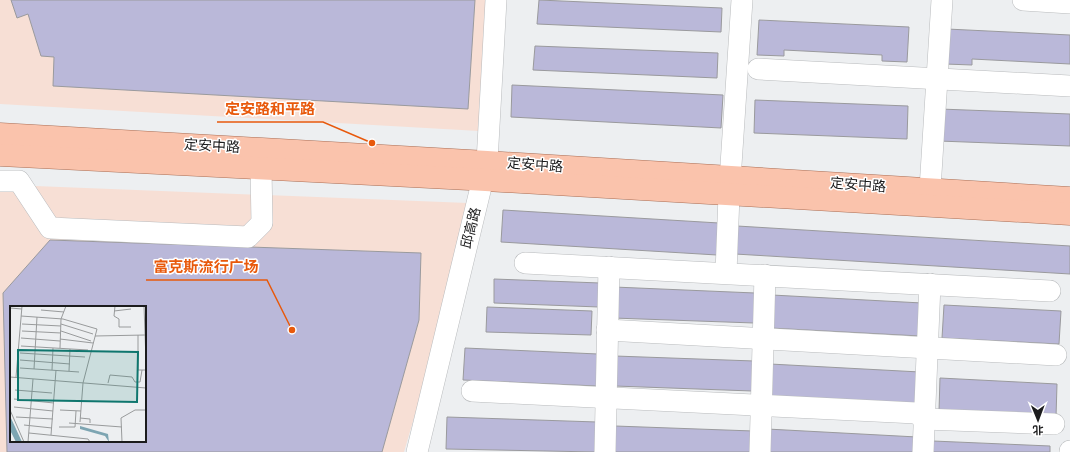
<svg xmlns="http://www.w3.org/2000/svg" width="1070" height="452" viewBox="0 0 1070 452" font-family="'Fira Sans Condensed','Noto Sans SC',sans-serif">
	<style>
		.commercial { fill: #f7dfd5; fill-rule: evenodd }
		.building { fill: #bab8d9; stroke: #9a9a9d; fill-rule: evenodd }
		.lines { fill: none; stroke-linecap: round; stroke-linejoin: round }
		.minor-casing { stroke: #b9bbbd; stroke-width: 22 }
		.major-casing { stroke: #aa6f56; stroke-width: 23 }
		.minor { stroke: #fff; stroke-width: 21 }
		.major { stroke: #fac3ac; stroke-width: 22 }
		.labels { text-anchor: middle; dominant-baseline: central; stroke-width: 3; stroke-linejoin: round; paint-order: stroke }
		.street-label { font-size: 14px; fill: #1c1c1d; stroke: #fff }
		.inset-road { fill: none; stroke: #999b9c; stroke-width: 1 }
		.view { fill: #0f766e; fill-opacity: 0.15; stroke: #0f766e; stroke-width: 2 }
		.inset-edge { fill: none; stroke: #1c1c1d; stroke-width: 2 }
		.leader { fill: none; stroke: #e8590c; stroke-width: 1.5 }
		.callout-dot { fill: #e8590c; stroke: #fff; stroke-width: 1.5 }
		.callout-label { font-size: 15px; text-anchor: middle; font-weight: bold; fill: #e8590c; stroke: #fff; stroke-width: 3; stroke-linejoin: round; paint-order: stroke }
	</style>
	<rect width="100%" height="100%" fill="#edeff1"/>
	<!-- commercial -->
	<g class="commercial">
		<path d="M0 0H486L479 131 0 104Z"/>
		<path d="M10 185 468 203 433 353 404 452H0V188ZM11 307H145V441H11Z"/>
	</g>
	<!-- building -->
	<g class="building">
		<path d="M11 0H475L468 109 53 86 54 57 41 56 28 14 17 18Z"/>
		<path d="M539 0 722 8 721 32 537 24Z"/>
		<path d="M759 20 909 27 907 62 882 61V55L784 50V56L757 55Z"/>
		<path d="M947 29 1070 35V64L972 59V65L945 64Z"/>
		<path d="M535 46 718 53 717 78 533 70Z"/>
		<path d="M512 85 723 95 721 128 511 117Z"/>
		<path d="M755 100 908 106 907 139 754 133Z"/>
		<path d="M940 109 1070 114V146L939 141Z"/>
		<path d="M503 210 719 223 717 255 501 242Z"/>
		<path d="M737 226 1070 246V274L735 254Z"/>
		<path d="M50 240 421 253 419 320 382 452H7L3 293ZM11 307H145V441H11Z"/>
		<path d="M494 279 600 283 599 307 494 303Z"/>
		<path d="M614 287 755 293 754 323 613 318Z"/>
		<path d="M772 295 922 303 920 336 770 328Z"/>
		<path d="M944 305 1061 311 1059 344 942 338Z"/>
		<path d="M487 307 592 311 591 335 486 332Z"/>
		<path d="M465 348 598 354 597 386 463 380Z"/>
		<path d="M615 356 754 361 752 391 615 386Z"/>
		<path d="M770 364 920 372 918 405 768 397Z"/>
		<path d="M940 378 1057 384 1056 417 939 411Z"/>
		<path d="M447 417 597 422 596 452 446 449Z"/>
		<path d="M615 426 753 431 752 452H614Z"/>
		<path d="M767 429 917 437 916 452H766Z"/>
		<path d="M933 441 1050 446V452H933Z"/>
	</g>
	<g class="lines">
		<defs>
			<g id="minor">
				<path d="M1023 0 1070 3"/>
				<path d="M758 69 1070 86"/>
				<path d="M0 181H19L50 228 248 237 262 223 261 169"/>
				<path d="M930 189 942 0"/>
				<path d="M525 263 1050 291"/>
				<path d="M726 273 729 195 742 0"/>
				<path d="M607 330 1056 355"/>
				<path d="M472 391 916 413 924 419 1054 424"/>
				<path d="M417 452 487 162 496 0"/>
				<path d="M605 452 609 267"/>
				<path d="M760 452 765 275"/>
				<path d="M923 452 930 284"/>
				<path d="M1070 452V451"/>
			</g>
			<g id="major">
				<path d="M0 134 487 162 1070 198"/>
				<path d="M0 155 469 179 1070 214"/>
			</g>
		</defs>
		<!-- minor casing -->
		<use href="#minor" class="minor-casing"/>
		<!-- major casing -->
		<use href="#major" class="major-casing"/>
		<!-- minor -->
		<use href="#minor" class="minor"/>
		<!-- major -->
		<use href="#major" class="major"/>
	</g>
	<g class="labels">
		<!-- street labels -->
		<g class="street-label">
			<text transform="translate(212 146) rotate(3)">定安中路</text>
			<text transform="translate(535 165) rotate(4)">定安中路</text>
			<text transform="translate(858 185) rotate(4)">定安中路</text>
			<text transform="translate(471 228) rotate(-76)">邱高路</text>
		</g>
	</g>
	<!-- overview -->
	<g transform="translate(10 306)">
		<rect width="136" height="136" fill="#edeff1"/>
		<path d="M0 110 12 136H6L0 124ZM70 120 98 128 99 136 95 130 70 123Z" fill="#7da5b2"/>
		<path class="inset-road" d="M105 0 104 10 109 13V21H121M134 0 136 55M0 2 12 3M31 4 54 6M104 5 121 3M11 10 53 13 87 23 73 77 70 116M12 18 51 20M51 18 83 28M12 25 51 27M51 25 81 35M128 29V64H136M85 30 135 29M11 32 50 35M50 33 83 37M11 40 78 44M50 42 51 13 56 0M10 47 75 51M10 54 60 58M10 62 69 66M24 63 27 11M42 64 43 42M59 65 60 43M0 71 136 82M6 71 12 0M98 77 100 69 122 71 125 76H130L132 64M5 84 42 87M4 93 44 97M4 101 43 105M0 104 14 136M50 104 71 105M6 111 43 113M70 112 80 113V117M59 117 112 121M14 119 42 122M49 121H65L66 105M19 127 78 133 80 136M41 129 46 64M18 136 23 73M112 136 111 112 125 104H136"/>
		<path class="view" d="M8 44 128 46 127 96 8 94Z"/>
		<rect width="136" height="136" class="inset-edge"/>
	</g>
	<!-- callouts -->
	<path class="leader" d="M372 143L323 122H217M292 330L267 280H146"/>
	<g class="callout-dot">
		<circle cx="372" cy="143" r="4"/>
		<circle cx="292" cy="330" r="4"/>
	</g>
	<g class="callout-label">
		<text x="270" y="114">定安路和平路</text>
		<text x="206" y="272">富克斯流行广场</text>
	</g>
	<!-- north arrow -->
	<g transform="translate(1038 420) rotate(179)" stroke="#ffffff" stroke-width="3" paint-order="stroke">
	<path d="M0-3L7 15L0 10L-7 15Z" fill="#1c1c1d"/>
	<text y="-6" font-size="11" font-weight="bold" text-anchor="middle" fill="#1c1c1d">北</text>
	</g>
</svg>
